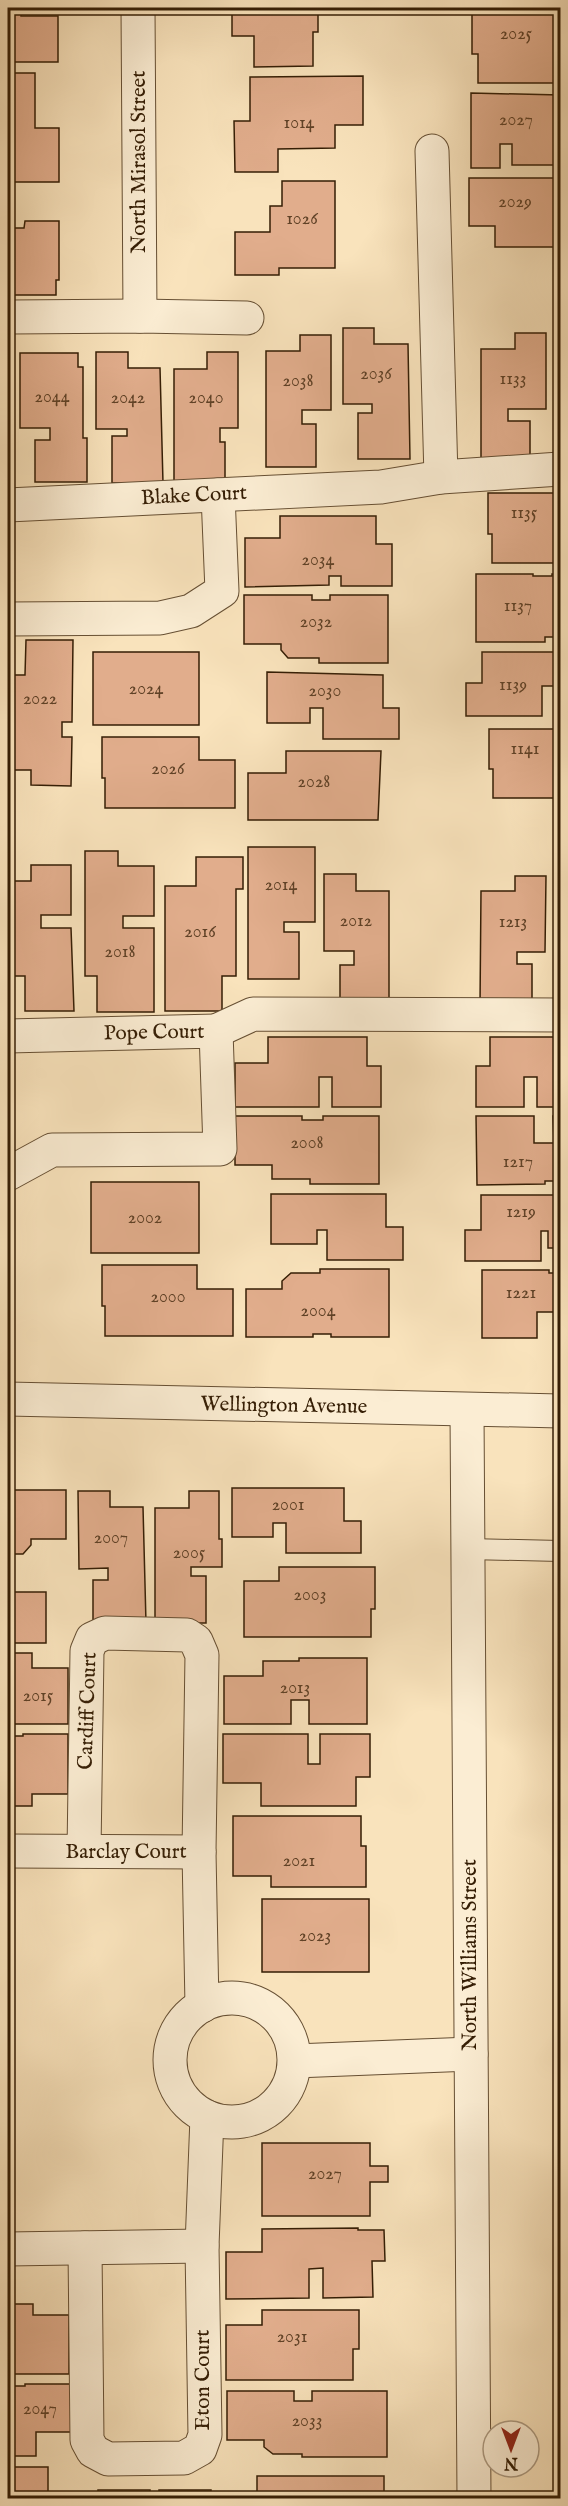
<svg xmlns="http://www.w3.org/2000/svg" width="568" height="2506" viewBox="0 0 568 2506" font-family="'IM FELL English',serif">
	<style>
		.building { fill: #e1ad8c; stroke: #351e05; stroke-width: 1.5 }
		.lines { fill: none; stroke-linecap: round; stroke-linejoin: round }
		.service-casing { stroke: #664f33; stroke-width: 22 }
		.minor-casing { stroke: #664f33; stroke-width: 35 }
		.service { stroke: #fbedd3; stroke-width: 20 }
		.minor { stroke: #fbedd3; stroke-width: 33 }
		.labels { text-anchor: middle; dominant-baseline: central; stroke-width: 4.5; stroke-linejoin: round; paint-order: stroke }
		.number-label { font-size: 18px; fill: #604227 }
		.street-label { font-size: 21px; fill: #351e05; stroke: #fbedd3 }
	</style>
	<rect width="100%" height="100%" fill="#f9e3bc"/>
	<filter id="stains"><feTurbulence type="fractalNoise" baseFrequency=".00333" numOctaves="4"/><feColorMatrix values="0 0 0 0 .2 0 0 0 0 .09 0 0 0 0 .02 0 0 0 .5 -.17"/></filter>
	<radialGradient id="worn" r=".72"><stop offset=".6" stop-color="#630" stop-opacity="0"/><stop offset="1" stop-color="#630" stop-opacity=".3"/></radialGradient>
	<!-- building -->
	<g class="building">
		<path d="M8 8H21V16H58V62H11V39H8Z"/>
		<path d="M232 8H318V32H313V66L254 67V36H232Z"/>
		<path d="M472 14H560V83H478V54H472Z"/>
		<path d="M8 73H35V128H59V182H8Z"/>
		<path d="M363 76V125H335V148L278 149V172H235L234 121H250V77Z"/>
		<path d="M471 93 560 95V165H512V144H500V168H471Z"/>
		<path d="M469 178H560V247H495V226H469Z"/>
		<path d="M282 181H335V268H279V275H235V232H270V206H282Z"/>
		<path d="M25 221H59V280H56V295H8V228H24Z"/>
		<path d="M343 328H374V344H408L410 459H358V413H372V404H343Z"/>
		<path d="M515 333H546V409H508V421H530V462H481V349H515Z"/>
		<path d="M300 335H331V410H302V424H316V467H266V351H300Z"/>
		<path d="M96 352H128V368H160L163 483H112V436H127V429H96Z"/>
		<path d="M207 352H238V428H220V442H225V483H174V369H207Z"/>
		<path d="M20 353H78V367H83V438H87V482H35V440H50V428H20Z"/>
		<path d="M488 493H560V563H492V534H488Z"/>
		<path d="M280 516H376V544H392V586H341V576H329V585L245 587V538H280Z"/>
		<path d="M476 574H533V576H552V574H560V637H545V642H476Z"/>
		<path d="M244 595H312V600H330V595H388V663H319V658H288L281 650V644H244Z"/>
		<path d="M26 640H73L72 722H62V737H72L71 786 31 785V770H8V675H25Z"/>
		<rect x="93" y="652" width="106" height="73"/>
		<path d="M482 652H560V702H554V686H542V716H466V683H482Z"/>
		<path d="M267 672 383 675V708H399V739H323V708H310V723H267Z"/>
		<path d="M489 729H560V798H493V769H489Z"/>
		<path d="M102 737H199V760H235V808H105V778H102Z"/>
		<path d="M286 751H381L378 820H248V773H286Z"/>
		<path d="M248 847H315V922H284V932H299V979H248Z"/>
		<path d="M85 851H118V866H154V916H123V928H154V1012H97V976H85Z"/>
		<rect x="558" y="851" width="2" height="76"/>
		<path d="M196 857H243V889H236V976H222V1011H165V886H196Z"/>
		<path d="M31 865H71V915H41V928H71L74 1011H25V976H8V881H31Z"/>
		<path d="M324 874H356V891H389V1006H340V965H354V951H324Z"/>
		<path d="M515 876H546L545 952H517V964H532V1006L480 1005 481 891H515Z"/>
		<path d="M268 1037H367V1066H381V1107H332V1077H319V1107H235V1063H268Z"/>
		<path d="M490 1037H560V1107H537V1077H524V1107H476V1066H490Z"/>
		<path d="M235 1116H302V1120H323V1116H379V1184H310V1179H272V1165H235Z"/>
		<path d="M476 1116H534V1143H554L553 1116H560V1181H545V1184L477 1185Z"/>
		<rect x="91" y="1182" width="108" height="71"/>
		<path d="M271 1194H386V1227H403V1260H327V1230H317V1244H271Z"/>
		<path d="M481 1195H560V1248H548V1231H541V1261H465V1230H481Z"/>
		<path d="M102 1265H197V1289H233V1336H105V1306H102Z"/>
		<path d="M320 1269H389V1337H331V1334H313V1337H246V1289H282V1281L291 1273H320Z"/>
		<path d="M482 1270H549V1273H560V1338H556V1312H537V1338H482Z"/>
		<path d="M232 1488H344V1521H361V1553H286V1523H273V1537H232Z"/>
		<path d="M8 1490H66V1539H31V1545L23 1554H8Z"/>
		<path d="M78 1491H110V1507H143L146 1623 93 1624V1580H108V1568L79 1569Z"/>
		<path d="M189 1491H219V1539H222V1567H191V1576H206V1623H155V1508H189Z"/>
		<path d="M279 1567H375V1609H371V1637H244V1581H279Z"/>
		<rect x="8" y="1592" width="38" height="51"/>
		<path d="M8 1653H32V1668H68V1724H8Z"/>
		<path d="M299 1658H367V1724H309V1700H291V1724H224V1676H263V1661H299Z"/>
		<path d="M558 1682H560V1705H559Z"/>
		<path d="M23 1734H68V1794H32V1806H8V1736H23Z"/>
		<path d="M223 1734H308V1764H320V1734H370V1777H356V1806H261V1783H223Z"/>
		<rect x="556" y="1809" width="4" height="25"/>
		<path d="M233 1816H361V1846H366V1887H271V1876H233Z"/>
		<rect x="556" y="1854" width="4" height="22"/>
		<rect x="556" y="1896" width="4" height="25"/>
		<rect x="262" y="1899" width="107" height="73"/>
		<path d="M262 2143H370V2166H388V2182H370V2216H262Z"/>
		<path d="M358 2228V2230H384L385 2261H372L373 2297 323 2298V2268L309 2269V2298L226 2299V2252H262V2229Z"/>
		<path d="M8 2304H33V2315H69V2374H8Z"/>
		<path d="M262 2310H359V2349H353V2380H226V2325H262Z"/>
		<path d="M25 2384H72V2432H36V2456H8V2386H25Z"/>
		<path d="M227 2391H294V2401H312V2391H387V2457H302V2454H273L264 2447V2440H227Z"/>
		<rect x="8" y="2467" width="40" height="31"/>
		<rect x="257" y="2476" width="127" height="22"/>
		<rect x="98" y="2490" width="52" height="8"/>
		<rect x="159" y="2490" width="52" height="8"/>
	</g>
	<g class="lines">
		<defs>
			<path id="service" d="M468 1549 560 1551"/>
			<g id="minor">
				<path d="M138 8 140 316"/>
				<path d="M432 151 441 477"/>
				<path d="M11 317 140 316 247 318"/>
				<path d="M8 505 381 487 441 477 560 469"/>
				<path d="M8 619 160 618 191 611 222 591 218 495"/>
				<path d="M216 1031 253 1014 560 1015"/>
				<path d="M8 1036 216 1031 220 1149 52 1150 8 1174"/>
				<path d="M8 1399 560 1411"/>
				<path d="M467 1411 474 2498"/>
				<path d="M8 1851 199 1852"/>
				<path d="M84 1851 87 1651 92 1639 105 1633 187 1635 196 1641 202 1655 199 1852 202 2006"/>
				<circle cx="232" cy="2060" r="62"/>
				<path d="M295 2061 471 2054"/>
				<path d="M85 2248 87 2440 93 2451 108 2459 184 2458 200 2449 205 2435 202 2246 207 2117"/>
				<path d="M8 2249 202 2246"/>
			</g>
		</defs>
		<!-- service casing -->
		<use href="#service" class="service-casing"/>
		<!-- minor casing -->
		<use href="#minor" class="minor-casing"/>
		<!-- service -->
		<use href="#service" class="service"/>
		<!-- minor -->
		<use href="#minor" class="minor"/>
	</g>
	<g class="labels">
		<!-- number labels -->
		<g class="number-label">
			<text x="516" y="34">2025</text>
			<text x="516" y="120">2027</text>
			<text x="299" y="123">1014</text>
			<text x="515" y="202">2029</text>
			<text x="302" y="219">1026</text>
			<text x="376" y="374">2036</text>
			<text x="513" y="379">1133</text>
			<text x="298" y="381">2038</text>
			<text x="52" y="397">2044</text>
			<text x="128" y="398">2042</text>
			<text x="206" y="398">2040</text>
			<text x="524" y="513">1135</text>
			<text x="318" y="560">2034</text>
			<text x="518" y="606">1137</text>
			<text x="316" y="622">2032</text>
			<text x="513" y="685">1139</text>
			<text x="146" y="689">2024</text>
			<text x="325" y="691">2030</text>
			<text x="40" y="699">2022</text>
			<text x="525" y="749">1141</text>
			<text x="168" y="769">2026</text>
			<text x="314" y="782">2028</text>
			<text x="281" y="885">2014</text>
			<text x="356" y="921">2012</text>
			<text x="513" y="922">1213</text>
			<text x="200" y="932">2016</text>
			<text x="120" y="952">2018</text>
			<text x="307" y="1143">2008</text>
			<text x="518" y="1162">1217</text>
			<text x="521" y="1212">1219</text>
			<text x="145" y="1218">2002</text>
			<text x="521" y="1293">1221</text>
			<text x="168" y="1297">2000</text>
			<text x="318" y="1311">2004</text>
			<text x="288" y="1505">2001</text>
			<text x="111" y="1538">2007</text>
			<text x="189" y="1553">2005</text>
			<text x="310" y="1595">2003</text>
			<text x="295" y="1688">2013</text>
			<text x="38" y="1696">2015</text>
			<text x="299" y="1861">2021</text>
			<text x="315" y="1936">2023</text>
			<text x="325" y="2174">2027</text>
			<text x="292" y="2337">2031</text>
			<text x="40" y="2409">2047</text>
			<text x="307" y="2421">2033</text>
		</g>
		<!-- street labels -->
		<g class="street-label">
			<text transform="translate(139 162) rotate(-90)">North Mirasol Street</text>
			<text transform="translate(194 496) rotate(-3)">Blake Court</text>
			<text transform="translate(154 1033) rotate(-1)">Pope Court</text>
			<text transform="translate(284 1406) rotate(1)">Wellington Avenue</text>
			<text transform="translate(88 1711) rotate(-88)">Cardiff Court</text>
			<text x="126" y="1852">Barclay Court</text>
			<text transform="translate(470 1955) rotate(-90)">North Williams Street</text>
			<text transform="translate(203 2380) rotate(-90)">Eton Court</text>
		</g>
	</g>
	<!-- margin -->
	<rect width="568" height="2506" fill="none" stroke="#f9e3bc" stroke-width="30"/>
	<rect x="9" y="9" width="550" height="2488" fill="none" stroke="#351e05" stroke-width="3"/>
	<rect x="15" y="15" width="538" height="2476" fill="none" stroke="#351e05" stroke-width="1.5"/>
	<!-- north arrow -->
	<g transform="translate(511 2449) rotate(180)"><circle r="28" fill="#fbedd3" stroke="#ac9a81" stroke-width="1.5"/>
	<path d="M0-4.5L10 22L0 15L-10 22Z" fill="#8f2418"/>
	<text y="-9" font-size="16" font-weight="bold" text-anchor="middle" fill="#351e05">N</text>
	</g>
	<rect width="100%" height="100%" filter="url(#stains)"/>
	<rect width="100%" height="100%" fill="url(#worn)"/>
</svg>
